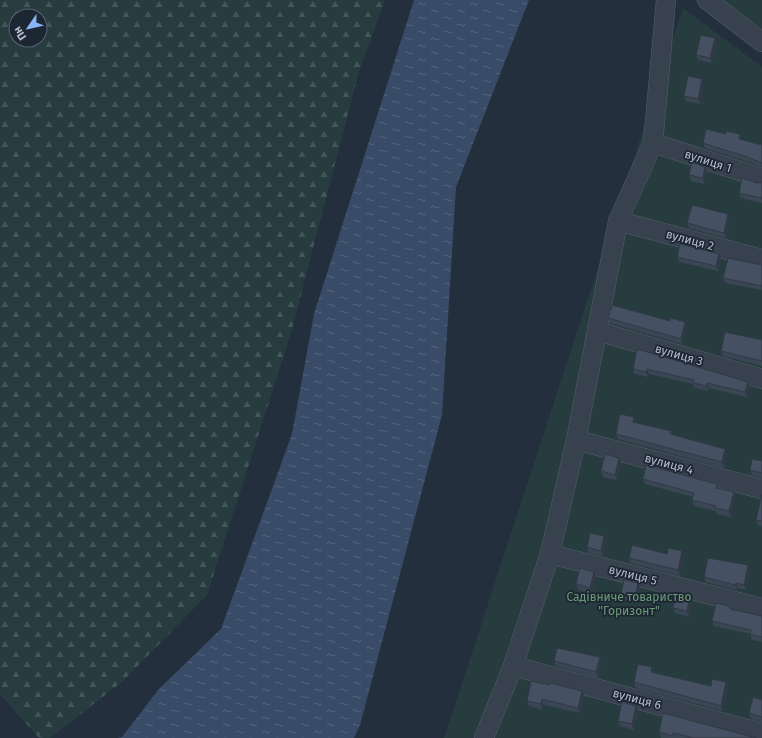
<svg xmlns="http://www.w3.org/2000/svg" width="762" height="738" viewBox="0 0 762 738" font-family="'Fira Sans',sans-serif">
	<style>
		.forest { fill: url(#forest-firs); fill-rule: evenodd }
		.garden { fill: #263c3f }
		.water { fill: url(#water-ripples) }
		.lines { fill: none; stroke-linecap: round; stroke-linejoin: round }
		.minor-casing { stroke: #565f6c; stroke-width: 20 }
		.minor { stroke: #38414e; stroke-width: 19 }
		.wall { fill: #3b4654 }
		.shaded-wall { fill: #303945 }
		.building { fill: #455162; stroke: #303945 }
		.labels { text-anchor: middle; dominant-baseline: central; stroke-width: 3.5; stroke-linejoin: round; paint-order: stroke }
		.street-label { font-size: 12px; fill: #b4bcc9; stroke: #1d2633 }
		.park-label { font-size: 12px; fill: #6b9a76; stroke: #1d2633 }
	</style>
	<defs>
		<pattern id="forest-firs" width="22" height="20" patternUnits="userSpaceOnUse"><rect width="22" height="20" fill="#263c3f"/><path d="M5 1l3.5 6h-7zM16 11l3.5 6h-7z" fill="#435659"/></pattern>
		<pattern id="water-ripples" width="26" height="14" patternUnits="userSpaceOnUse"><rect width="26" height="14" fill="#394c67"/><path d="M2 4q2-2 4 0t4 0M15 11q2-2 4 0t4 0" fill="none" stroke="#53647b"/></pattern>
	</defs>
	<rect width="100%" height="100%" fill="#242f3e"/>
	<!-- forest -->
	<path class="forest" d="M0 0H385L358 75 291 333 207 595 123 681 50 738H39L0 694ZM16 16H40V40H16Z"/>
	<!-- garden -->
	<g class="garden">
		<path d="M694 0H762V49Z"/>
		<path d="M683 8 762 67V738H444Z"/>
	</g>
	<!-- water -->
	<path class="water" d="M414 0H529L456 187 442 415 360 725 354 738H118L122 737 159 689 221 629 292 434 314 314Z"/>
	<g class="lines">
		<defs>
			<g id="minor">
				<path d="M707 0 762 42"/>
				<path d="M653 143 762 178"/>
				<path d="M618 221 762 259"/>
				<path d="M597 331 762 379"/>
				<path d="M576 440 762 489"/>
				<path d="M550 554 762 608"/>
				<path d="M513 666 762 733"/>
				<path d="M484 738 513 666 550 554 576 440 618 221 653 143 666 0"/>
			</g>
		</defs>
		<!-- minor casing -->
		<use href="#minor" class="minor-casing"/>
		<!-- minor -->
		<use href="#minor" class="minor"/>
	</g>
	<!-- wall -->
	<g class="wall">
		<path d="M717 43 712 63 698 60 696 55Z"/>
		<path d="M704 85 700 104 686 101 684 96Z"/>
		<path d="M726 134H740L742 140 762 145V167L749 162 705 148 703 143Z"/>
		<path d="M707 172 704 184 691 181 689 175Z"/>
		<path d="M762 182V203L741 198 739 193 757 183Z"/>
		<path d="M730 219 726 238 689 228 687 223Z"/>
		<path d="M677 257 721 259 718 271 679 262Z"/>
		<path d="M762 265V290L725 283 723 278Z"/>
		<path d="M608 318 685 322 687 327 682 344 610 323Z"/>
		<path d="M762 340V366L723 356 721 351Z"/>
		<path d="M637 349 748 382 750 387 747 397 709 388V391L695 388 693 384 649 374 648 377 634 374 633 369Z"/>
		<path d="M634 417 636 423 671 431 672 435 725 449 727 454 724 468 618 439 616 434Z"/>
		<path d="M762 461V478L752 475 750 470Z"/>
		<path d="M621 463 617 480 603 477 601 471Z"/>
		<path d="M643 479 717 484 719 488 734 492 735 497 731 517 717 514 716 511 694 506 692 500 693 497 645 484Z"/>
		<path d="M762 494V526L758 525 756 520Z"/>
		<path d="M606 542 603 556 589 553 587 547Z"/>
		<path d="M667 554 684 556 680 576 631 563 629 558Z"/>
		<path d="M750 570 746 590 738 588 737 590 706 582 704 577Z"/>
		<path d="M594 572 596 577 592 593 578 590 576 584Z"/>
		<path d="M640 588 637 602 623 599 621 594Z"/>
		<path d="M692 602 689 617 675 613 673 608Z"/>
		<path d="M730 606 731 609 762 616V642L752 640 750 634 714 626 712 621Z"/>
		<path d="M554 661 602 662 598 678 556 666Z"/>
		<path d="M654 673 711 686 726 682 728 688 723 711 636 688 634 682Z"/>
		<path d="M549 685 582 691 584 697 580 713 544 705 542 710 529 706 527 701Z"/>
		<path d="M762 700V722L751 719 749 713Z"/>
		<path d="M638 711 634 730 620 726 618 721Z"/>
		<path d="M659 732 756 738H661Z"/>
	</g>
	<!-- shaded-wall -->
	<g class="shaded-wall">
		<path d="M715 38 717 43 712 63 710 58Z"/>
		<path d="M702 79 704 85 700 104 698 99Z"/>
		<path d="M740 134 742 139 741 144 739 139Z"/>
		<path d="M705 167 707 172 704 184 703 178Z"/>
		<path d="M728 214 730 219 726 238 724 233Z"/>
		<path d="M719 254 721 259 718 271 716 266Z"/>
		<path d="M685 322 687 327 682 344 681 339Z"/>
		<path d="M647 369 649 374 648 377 646 372Z"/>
		<path d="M748 382 750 387 747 397 745 392Z"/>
		<path d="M707 383 709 388V391L707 386Z"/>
		<path d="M634 417 636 422 635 428 633 422Z"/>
		<path d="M725 449 727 454 724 468 722 462Z"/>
		<path d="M619 458 621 463 617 480 615 475Z"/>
		<path d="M734 492 735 497 731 517 729 511Z"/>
		<path d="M604 536 606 542 603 556 601 551Z"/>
		<path d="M682 551 684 556 680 576 678 570Z"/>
		<path d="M748 565 750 570 746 590 744 585Z"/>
		<path d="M594 572 596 577 592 593 590 588Z"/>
		<path d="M638 583 640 588 637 602 635 597Z"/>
		<path d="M736 583 738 588 737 590 735 585Z"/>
		<path d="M690 596 692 602 689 617 687 611Z"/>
		<path d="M600 657 602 662 598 678 596 672Z"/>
		<path d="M652 667 654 672H651Z"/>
		<path d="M726 682 728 688 723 711 721 706Z"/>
		<path d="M582 691 584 697 580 713 578 708Z"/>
		<path d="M542 699 544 705 542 710 541 704Z"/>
		<path d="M636 706 638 711 634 730 632 724Z"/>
	</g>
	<!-- building -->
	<g class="building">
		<path d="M701 35 715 38 710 58 696 55Z"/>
		<path d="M688 76 702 79 698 99 684 96Z"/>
		<path d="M706 129 726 134V131L740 134 739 139 762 145V163L747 157 703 143Z"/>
		<path d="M692 162 705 167 703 178 689 175Z"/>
		<path d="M742 178 757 183 762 182V198L739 193Z"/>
		<path d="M692 205 728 214 724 233 687 223Z"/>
		<path d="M680 244 719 254 716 266 677 257Z"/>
		<path d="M728 258 762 265V286L723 278Z"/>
		<path d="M612 305 670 321 671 318 685 322 681 339 608 318Z"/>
		<path d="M725 332 762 340V361L721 351Z"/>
		<path d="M637 349 748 382 745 392 707 383V386L693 383 694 380 647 369 646 372 633 369Z"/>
		<path d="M620 414 634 417 633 422 671 431 670 434 725 449 722 462 616 434Z"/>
		<path d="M605 454 619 458 615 475 601 471Z"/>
		<path d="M752 459 762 461V473L750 470Z"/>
		<path d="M646 465 717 484 716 488 734 492 729 511 715 508 716 506 692 500 694 493 643 479Z"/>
		<path d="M762 494V521L756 520Z"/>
		<path d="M590 533 604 536 601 551 587 547Z"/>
		<path d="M632 545 667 554 668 548 682 551 678 570 629 558Z"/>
		<path d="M708 558 748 565 744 585 736 583 735 585 704 577Z"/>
		<path d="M580 568 594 572 590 588 576 584Z"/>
		<path d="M624 580 638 583 635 597 621 594Z"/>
		<path d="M676 593 690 596 687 611 673 608Z"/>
		<path d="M716 603 730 606V609L762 616V637L750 634 751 630 712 621Z"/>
		<path d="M557 648 600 657 596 672 554 661Z"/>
		<path d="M638 664 652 667 651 672 711 686 712 679 726 682 721 706 634 682Z"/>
		<path d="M531 681 549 685 550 683 582 691 578 708 542 699 541 704 527 701Z"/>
		<path d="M753 697 762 700V717L749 713Z"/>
		<path d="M622 702 636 706 632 724 618 721Z"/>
		<path d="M663 713 756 738H694L673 733V736L659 732Z"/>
	</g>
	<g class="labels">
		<!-- street labels -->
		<g class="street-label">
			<text transform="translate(708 161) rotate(18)">вулиця 1</text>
			<text transform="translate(690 240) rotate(15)">вулиця 2</text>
			<text transform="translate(679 355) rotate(16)">вулиця 3</text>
			<text transform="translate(669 464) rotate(15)">вулиця 4</text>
			<text transform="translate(633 575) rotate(14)">вулиця 5</text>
			<text transform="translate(637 699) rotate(15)">вулиця 6</text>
		</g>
		<!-- park labels -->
		<g class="park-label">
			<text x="629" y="597">Садівниче товариство<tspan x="629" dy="14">"Горизонт"</tspan></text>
		</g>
	</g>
	<!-- north arrow -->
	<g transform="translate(28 28) rotate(236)"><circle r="19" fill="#1d2633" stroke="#59626f"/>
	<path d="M0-3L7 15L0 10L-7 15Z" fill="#8ab4f8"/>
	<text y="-6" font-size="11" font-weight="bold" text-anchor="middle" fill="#b4bcc9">Пн</text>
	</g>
</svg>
